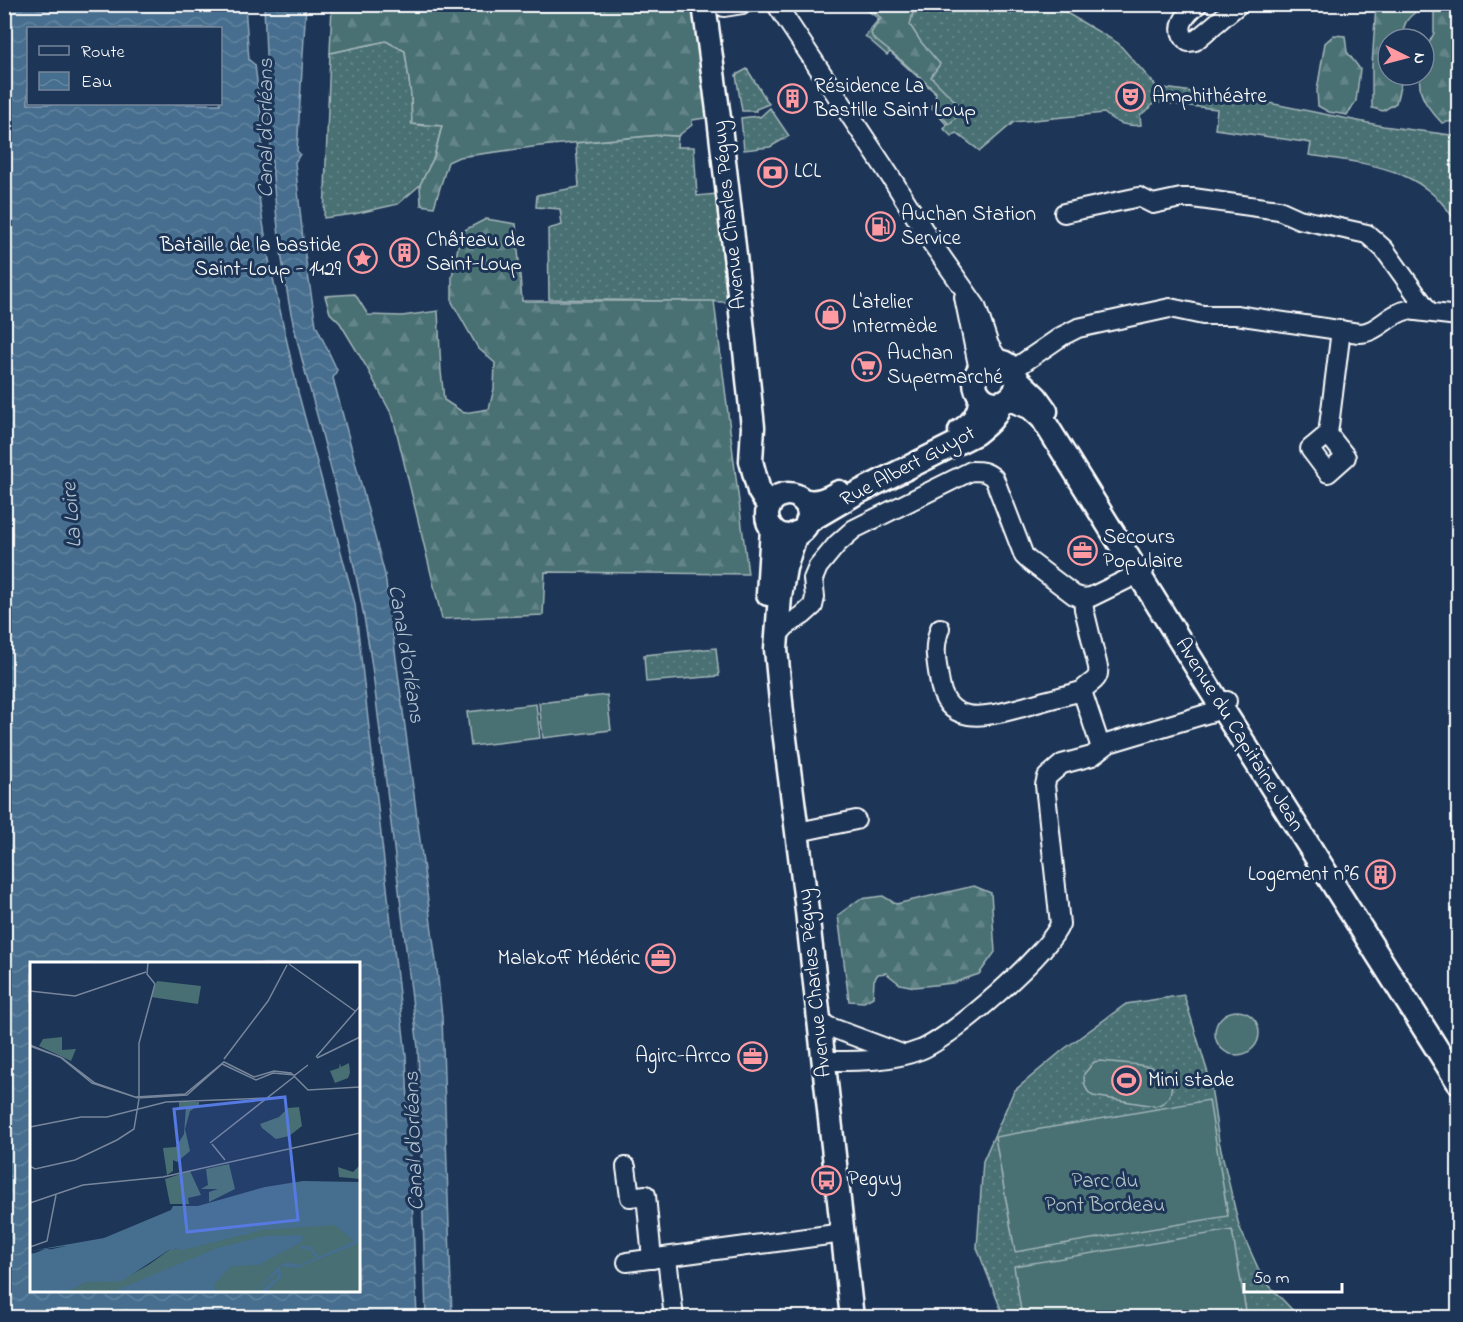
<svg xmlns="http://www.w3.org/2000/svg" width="1463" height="1322" viewBox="0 0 1463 1322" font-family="'Indie Flower',sans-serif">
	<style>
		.grass { fill: url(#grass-dots); stroke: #a4b7b9; stroke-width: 1.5 }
		.forest { fill: url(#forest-firs); stroke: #a4b7b9; stroke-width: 1.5 }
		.pitch { fill: #486f73; stroke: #a4b7b9; stroke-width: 1.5 }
		.water { fill: url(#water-waves); stroke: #90a8bb; stroke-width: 1.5; fill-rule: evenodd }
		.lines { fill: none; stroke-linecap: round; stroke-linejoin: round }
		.minor-casing { stroke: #fff; stroke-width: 22 }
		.major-casing { stroke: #fff; stroke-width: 27 }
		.minor { stroke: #1d3557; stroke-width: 18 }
		.major { stroke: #1d3557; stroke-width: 22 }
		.labels { text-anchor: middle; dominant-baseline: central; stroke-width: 6; stroke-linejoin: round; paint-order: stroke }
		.poi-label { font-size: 21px; fill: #fff; stroke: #1d3557; text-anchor: start }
		.street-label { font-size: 21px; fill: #fff; stroke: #1d3557 }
		.park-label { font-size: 21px; fill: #b6c5c7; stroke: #1d3557 }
		.water-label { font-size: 22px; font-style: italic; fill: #b5c5d2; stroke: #1d3557 }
		.inset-river { fill: none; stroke: #466e8e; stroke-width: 3 }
		.inset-road { fill: none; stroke: #77869a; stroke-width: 1.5 }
		.view { fill: #567ae2; fill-opacity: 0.15; stroke: #567ae2; stroke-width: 3 }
		.inset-edge { fill: none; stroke: #fff; stroke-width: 3 }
	</style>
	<defs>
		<pattern id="grass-dots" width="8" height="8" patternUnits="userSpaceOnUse" patternTransform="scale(1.5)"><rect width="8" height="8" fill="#486f73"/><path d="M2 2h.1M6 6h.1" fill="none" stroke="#638588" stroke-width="1.8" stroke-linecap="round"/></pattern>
		<pattern id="forest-firs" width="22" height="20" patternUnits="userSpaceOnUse" patternTransform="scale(1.5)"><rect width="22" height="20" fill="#486f73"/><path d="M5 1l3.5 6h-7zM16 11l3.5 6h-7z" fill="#638588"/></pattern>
		<pattern id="water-waves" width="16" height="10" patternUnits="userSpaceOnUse" patternTransform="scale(1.5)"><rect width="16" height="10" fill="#466e8e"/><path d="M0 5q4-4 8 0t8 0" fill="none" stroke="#62849f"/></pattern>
	</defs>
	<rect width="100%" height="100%" fill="#1d3557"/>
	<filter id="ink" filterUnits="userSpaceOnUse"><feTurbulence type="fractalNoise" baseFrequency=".0167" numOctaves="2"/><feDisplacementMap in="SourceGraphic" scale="12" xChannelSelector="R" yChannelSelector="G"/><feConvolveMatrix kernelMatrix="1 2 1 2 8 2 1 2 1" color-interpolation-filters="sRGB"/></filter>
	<g filter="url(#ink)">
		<!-- grass -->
		<g class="grass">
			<path d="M860 5H1053L1118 43 1157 87 1264 102 1383 126 1458 136V226C1426 167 1369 164 1309 155L1311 143 1215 129 1217 109 1154 102 1150 108 1140 115 1141 125C1126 127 1116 123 1104 113L1014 122 980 151 956 133 952 137 944 129 947 125 931 107 940 97 890 52 887 55 865 36 879 19Z"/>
			<path d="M386 41 405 51 411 95 412 124 426 126 442 125 434 157 420 185 398 204 354 214 324 218 330 53Z"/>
			<path d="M747 69 769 104 756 109V111H742L736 75Z"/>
			<path d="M770 108 789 136 770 147 744 150 741 118 758 116 760 117Z"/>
			<path d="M659 135 678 136 677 147H694L697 196 716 194 727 302 549 299 548 229 562 225 560 209 536 207 537 195 579 187 576 143Z"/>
			<path d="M716 648 719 676 646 682 644 655Z"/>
			<path d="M1184 995 1210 1080 1219 1141 1239 1226 1263 1279 1299 1317H1004L977 1248 983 1161 1014 1091 1064 1049 1126 1004Z"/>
		</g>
		<!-- forest -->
		<g class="forest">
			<path d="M332 5H692L705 96 707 97 709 114 705 118 692 120V125L678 136 659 135 540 146 459 157 448 162 434 207 421 205 420 185 434 157 442 126 412 124 411 95 405 51 386 41 330 53Z"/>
			<path d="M866 5H915L910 25 921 42 940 64 931 77 960 106 959 115 949 124 934 108 936 92 902 61 873 38 871 33 881 18Z"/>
			<path d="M1376 5H1458V120L1442 123C1429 109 1417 96 1420 75H1424V53L1434 33V10L1420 9C1408 17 1402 23 1403 39H1388V75H1403L1396 103 1383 111 1372 108V66Z"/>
			<path d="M1334 35 1345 36 1347 52 1360 69 1356 101 1347 115 1329 112 1318 106 1317 90 1325 43Z"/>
			<path d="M486 219 516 224 522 301H714L748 574 545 572 543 615 442 619 393 417 366 366 340 323 330 313 325 296 355 294 368 315 402 316 438 311 441 371 444 400 464 413 489 409 494 389 495 363 478 348 452 302V277L461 232Z"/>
			<path d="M974 886 991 893 995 952 979 974 953 983 915 987 900 984 886 973 878 974 874 980 873 997 864 1002 849 1001 838 915 860 899 883 896 896 904Z"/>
		</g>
		<!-- pitch -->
		<g class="pitch">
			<path d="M607 695 611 730 543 738 539 703Z"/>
			<path d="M536 704 540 738 471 746 467 712Z"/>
			<circle cx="1237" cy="1033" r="22"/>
			<path d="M1100 1061C1116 1063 1149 1064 1162 1070 1170 1074 1173 1082 1171 1090 1170 1099 1163 1104 1155 1106L1093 1096C1085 1091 1084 1083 1084 1074L1094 1062Z"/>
			<path d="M1209 1100 1228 1216 1015 1252 995 1137Z"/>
			<path d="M1232 1230 1247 1317H1022L1014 1266Z"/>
		</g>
		<!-- water -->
		<g class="water">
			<path d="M5 4 245 5 249 60 255 65 263 130 258 191 269 260 298 392 355 604 406 1056 417 1317H5ZM28 28H220V104H28ZM32 964H358V1290H32Z"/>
			<path d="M264 5H306L297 151 300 154 295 162 304 249 316 325 337 370 333 378 385 575 437 969 442 1017 452 1317H426L418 1048 373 674C362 591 342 511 321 430 310 388 297 346 289 303 271 204 268 104 264 5Z"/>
		</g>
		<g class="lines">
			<defs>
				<g id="minor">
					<path d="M776 4 894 182 931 242 976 306 989 345 999 361"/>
					<path d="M1198 4C1186 14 1173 28 1188 42L1195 41 1239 4"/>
					<path d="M724 7 743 4"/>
					<path d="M1064 213 1139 197 1153 204 1181 198H1193L1279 210 1299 219 1367 234 1384 249 1429 312"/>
					<path d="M964 297 979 370"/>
					<path d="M1014 369 1062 336 1078 328 1170 308 1203 315H1236L1359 333C1378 333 1389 313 1408 310L1458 316"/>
					<path d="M1328 434 1346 457 1328 473 1310 449 1328 434 1341 330"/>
					<path d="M940 628C933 648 936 658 939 678 945 730 989 716 1023 707 1043 701 1063 696 1082 691 1090 681 1100 682 1098 667L1084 609 1083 598"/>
					<path d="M777 636 786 626 803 615 813 606 815 597 813 579 818 567 837 544 854 529 971 471C981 471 986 471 994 478L1024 556 1028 560 1074 595 1083 598 1091 597 1144 571"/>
					<path d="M1082 691 1101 748"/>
					<path d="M798 832 856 820"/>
					<path d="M819 1023 902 1054"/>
					<path d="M823 1061C855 1061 889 1062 920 1050 950 1039 1048 954 1060 924L1045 785 1047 777 1062 764 1092 756 1109 743 1216 711 1227 701"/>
					<path d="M626 1167 630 1197 646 1195 652 1259"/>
					<path d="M667 1258 674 1318"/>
					<path d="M627 1262 843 1233"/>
				</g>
				<g id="major">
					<path d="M704 4 719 118 735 255 753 427 751 461 759 491 769 507"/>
					<circle cx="996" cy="382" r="21"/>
					<path d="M1017 379 1036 397 1046 411"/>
					<path d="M1010 399 1031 408 1042 418 1208 686 1458 1082"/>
					<path d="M960 431C973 423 981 411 980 396"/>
					<circle cx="788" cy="515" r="21"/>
					<path d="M802 500C817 504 827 499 839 492"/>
					<path d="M807 522 853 495 975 434C985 426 998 417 999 403"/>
					<path d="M796 533 785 568 780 596 776 649 783 723 806 902 852 1318"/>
					<path d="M768 594 772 528"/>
				</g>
			</defs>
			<!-- minor casing -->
			<use href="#minor" class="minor-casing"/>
			<!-- major casing -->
			<use href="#major" class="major-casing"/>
			<!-- minor -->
			<use href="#minor" class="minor"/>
			<!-- major -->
			<use href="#major" class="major"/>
		</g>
	</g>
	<!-- icons -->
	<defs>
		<symbol id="theatre-ring" viewBox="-11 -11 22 22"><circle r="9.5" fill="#1d3557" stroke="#ff9aa2" stroke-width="1.5"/><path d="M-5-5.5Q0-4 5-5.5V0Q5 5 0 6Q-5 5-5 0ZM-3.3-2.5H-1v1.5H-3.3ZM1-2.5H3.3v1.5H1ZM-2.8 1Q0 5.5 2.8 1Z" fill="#ff9aa2"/></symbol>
		<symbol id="building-ring" viewBox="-11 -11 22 22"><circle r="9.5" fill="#1d3557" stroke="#ff9aa2" stroke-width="1.5"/><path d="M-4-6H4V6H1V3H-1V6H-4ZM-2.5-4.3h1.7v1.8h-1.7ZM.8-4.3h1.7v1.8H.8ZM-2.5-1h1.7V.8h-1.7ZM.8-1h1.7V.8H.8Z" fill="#ff9aa2"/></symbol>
		<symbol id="bank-ring" viewBox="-11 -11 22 22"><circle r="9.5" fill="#1d3557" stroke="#ff9aa2" stroke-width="1.5"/><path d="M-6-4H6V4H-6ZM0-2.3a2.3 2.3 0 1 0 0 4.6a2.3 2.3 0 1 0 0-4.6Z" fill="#ff9aa2"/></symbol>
		<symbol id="fuel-ring" viewBox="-11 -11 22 22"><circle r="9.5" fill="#1d3557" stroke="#ff9aa2" stroke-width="1.5"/><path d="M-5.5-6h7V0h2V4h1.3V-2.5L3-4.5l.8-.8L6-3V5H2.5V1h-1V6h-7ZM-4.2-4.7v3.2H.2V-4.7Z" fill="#ff9aa2"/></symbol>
		<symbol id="sight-ring" viewBox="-11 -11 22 22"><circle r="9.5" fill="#1d3557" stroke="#ff9aa2" stroke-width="1.5"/><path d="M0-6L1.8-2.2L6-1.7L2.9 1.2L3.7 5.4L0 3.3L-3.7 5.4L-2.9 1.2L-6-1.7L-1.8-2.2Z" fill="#ff9aa2"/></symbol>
		<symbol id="shop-ring" viewBox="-11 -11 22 22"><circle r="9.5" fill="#1d3557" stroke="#ff9aa2" stroke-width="1.5"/><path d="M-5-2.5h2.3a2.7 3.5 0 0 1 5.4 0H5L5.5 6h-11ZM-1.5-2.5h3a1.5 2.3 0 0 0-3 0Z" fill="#ff9aa2"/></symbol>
		<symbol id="supermarket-ring" viewBox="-11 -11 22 22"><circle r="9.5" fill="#1d3557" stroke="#ff9aa2" stroke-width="1.5"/><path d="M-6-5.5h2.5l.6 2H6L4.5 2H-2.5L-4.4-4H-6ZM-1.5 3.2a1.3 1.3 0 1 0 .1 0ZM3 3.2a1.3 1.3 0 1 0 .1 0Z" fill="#ff9aa2"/></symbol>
		<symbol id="office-ring" viewBox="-11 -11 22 22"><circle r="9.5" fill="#1d3557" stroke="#ff9aa2" stroke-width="1.5"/><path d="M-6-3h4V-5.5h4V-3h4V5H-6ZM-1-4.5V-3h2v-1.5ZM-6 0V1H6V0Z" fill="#ff9aa2"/></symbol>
		<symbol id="stadium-ring" viewBox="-11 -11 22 22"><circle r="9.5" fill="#1d3557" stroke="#ff9aa2" stroke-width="1.5"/><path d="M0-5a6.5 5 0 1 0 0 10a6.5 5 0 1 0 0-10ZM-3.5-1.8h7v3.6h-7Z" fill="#ff9aa2"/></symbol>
		<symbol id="bus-ring" viewBox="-11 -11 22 22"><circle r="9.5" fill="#1d3557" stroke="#ff9aa2" stroke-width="1.5"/><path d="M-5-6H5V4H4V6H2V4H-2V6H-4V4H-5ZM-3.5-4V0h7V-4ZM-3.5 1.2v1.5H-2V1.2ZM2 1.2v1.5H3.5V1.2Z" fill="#ff9aa2"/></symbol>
	</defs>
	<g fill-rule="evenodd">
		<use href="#theatre-ring" x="1114" y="80" width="33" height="33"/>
		<use href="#building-ring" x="776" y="82" width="33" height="33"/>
		<use href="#bank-ring" x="756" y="156" width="33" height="33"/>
		<use href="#fuel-ring" x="864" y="210" width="33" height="33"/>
		<use href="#building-ring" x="388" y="236" width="33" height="33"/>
		<use href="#sight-ring" x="346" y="242" width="33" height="33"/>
		<use href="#shop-ring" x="814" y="298" width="33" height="33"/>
		<use href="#supermarket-ring" x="850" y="350" width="33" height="33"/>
		<use href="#office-ring" x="1066" y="534" width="33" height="33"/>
		<use href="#building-ring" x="1364" y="858" width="33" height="33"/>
		<use href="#office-ring" x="644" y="942" width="33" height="33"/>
		<use href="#office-ring" x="736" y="1040" width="33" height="33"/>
		<use href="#stadium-ring" x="1110" y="1064" width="33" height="33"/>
		<use href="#bus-ring" x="810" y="1164" width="33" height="33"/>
	</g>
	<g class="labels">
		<!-- poi labels -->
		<g class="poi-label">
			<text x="814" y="87">Résidence La<tspan x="814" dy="24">Bastille Saint Loup</tspan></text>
			<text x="1152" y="97">Amphithéatre</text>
			<text x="794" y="172">LCL</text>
			<text x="901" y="215">Auchan Station<tspan x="901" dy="24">Service</tspan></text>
			<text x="426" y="241">Château de<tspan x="426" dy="24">Saint-Loup</tspan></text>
			<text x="341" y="246" text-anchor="end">Bataille de la bastide<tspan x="341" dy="24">Saint-Loup - 1429</tspan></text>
			<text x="852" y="303">L'atelier<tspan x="852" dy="24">Intermède</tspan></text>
			<text x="887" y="354">Auchan<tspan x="887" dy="24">Supermarché</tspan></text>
			<text x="1103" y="538">Secours<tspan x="1103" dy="24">Populaire</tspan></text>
			<text x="1359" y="875" text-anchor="end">Logement n°6</text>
			<text x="640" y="959" text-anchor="end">Malakoff Médéric</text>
			<text x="731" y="1057" text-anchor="end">Agirc-Arrco</text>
			<text x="1148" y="1081">Mini stade</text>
			<text x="848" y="1180">Peguy</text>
		</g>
		<!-- street labels -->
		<g class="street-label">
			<text transform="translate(730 215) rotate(-96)">Avenue Charles Péguy</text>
			<text transform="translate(908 467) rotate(-28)">Rue Albert Guyot</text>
			<text transform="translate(1239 735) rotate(58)">Avenue du Capitaine Jean</text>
			<text transform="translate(815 983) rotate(-96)">Avenue Charles Péguy</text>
		</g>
		<!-- park labels -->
		<g class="park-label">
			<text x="1105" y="1182">Parc du<tspan x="1105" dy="24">Pont Bordeau</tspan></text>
		</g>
		<!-- water labels -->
		<g class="water-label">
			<text transform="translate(267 128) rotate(-90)">Canal d'Orléans</text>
			<text transform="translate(73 515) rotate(-95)">La Loire</text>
			<text transform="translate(405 654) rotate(81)">Canal d'Orléans</text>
			<text transform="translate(415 1141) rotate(-92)">Canal d'Orléans</text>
		</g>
	</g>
	<!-- overview -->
	<g transform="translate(30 962)">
		<rect width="330" height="330" fill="#1d3557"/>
		<path d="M127 19 171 24 168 42 121 35ZM32 75V88L46 87 41 99 9 84 13 77ZM310 101 311 105 319 101 320 111 318 116 305 121 300 109 309 106ZM149 140H169V143L160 149 155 167 160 189 147 200 143 198V209L137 213 133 186 146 185 154 172 156 145H149ZM269 145 272 164 259 174 246 177 232 166 230 162 249 155 258 146ZM330 203V217L309 215 308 205 323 210ZM311 262 330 278V330H33L56 317 95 316 153 284 230 265Z" fill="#486f73"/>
		<path d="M199 202 205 227 179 240V230L188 227H171L178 223 176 207ZM160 209 171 233 158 236 159 242H140L135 217ZM305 263 311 266 240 269 166 285 123 309 110 314 106 312 142 286 153 288 232 268ZM269 269 273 273 211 279 176 289 161 298 173 289 202 280ZM298 271 316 283 269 303 253 300 247 308 248 313 227 330H186L183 325 188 327 195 314 210 308 226 320 235 316 260 292ZM314 285 317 293 296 296 277 305 246 330H237L253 315 250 309 254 304 267 306ZM56 319 73 322 66 325H81L78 330H46L62 324 57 321 37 330Z" fill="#486f73"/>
		<path d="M249 163a8 8 0 1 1 16 0a8 8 0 1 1-16 0ZM248 156 253 174 244 176 237 163Z" fill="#486f73"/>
		<path d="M273 219 330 220V281L267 306 250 304 252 315 236 330H229L248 314V310L224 330 249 304 257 300 270 303 324 279 305 263 232 268 153 288 142 286 92 319 56 320 37 330H0V292L36 284 0 289 74 276 141 248 143 244H168L235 225ZM273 273 272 280 228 303 201 304 184 323 186 330H82L187 286 235 274Z" fill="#466e8e"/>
		<path class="inset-river" d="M269 285 280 286 287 295M28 292 134 286M0 295 16 288 31 292 145 286"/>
		<path class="inset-road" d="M259 2 325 49M0 29 45 34 116 10M0 83 32 96 65 121 105 135 155 132 194 100 224 115 244 109 261 111 278 128 330 125M0 84 30 95 62 121 108 136 157 133 192 102 226 118 243 111 265 113 278 103M286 95 330 44M287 96 330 75M194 97 238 39 257 3M109 134V81L125 22 117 12 118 0M0 165 51 155H77L136 140 237 136M180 181 265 114M182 182 195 198M0 204 5 207 45 198 87 178 104 167 109 137M0 241 53 223 133 215 330 171M0 285 17 279 26 233"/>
		<path class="view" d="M255 135 268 258 157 270 144 147Z"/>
		<rect width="330" height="330" class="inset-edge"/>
	</g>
	<!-- margin -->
	<rect width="1463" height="1322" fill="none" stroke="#1d3557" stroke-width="24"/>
	<rect x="12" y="12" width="1439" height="1298" fill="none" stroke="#fff" stroke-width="2" filter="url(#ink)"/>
	<!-- legend -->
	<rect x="27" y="27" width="195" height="78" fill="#1d3557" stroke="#77869a" stroke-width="1.5"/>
	<rect x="39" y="46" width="30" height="9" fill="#1d3557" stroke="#77869a" stroke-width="1.5"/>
	<text x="81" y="57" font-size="18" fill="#ffffff">Route</text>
	<rect x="39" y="72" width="30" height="18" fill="url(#water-waves)" stroke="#77869a" stroke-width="1.5"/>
	<text x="81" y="87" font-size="18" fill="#ffffff">Eau</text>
	<!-- north arrow -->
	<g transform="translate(1406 57) rotate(96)"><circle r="28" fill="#1d3557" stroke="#77869a" stroke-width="1.5"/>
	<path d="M0-4.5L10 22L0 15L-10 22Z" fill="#ff9aa2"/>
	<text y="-9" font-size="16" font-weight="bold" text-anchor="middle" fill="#ffffff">N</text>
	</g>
	<!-- scale -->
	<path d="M1244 1283v9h98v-9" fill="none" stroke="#ffffff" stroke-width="3"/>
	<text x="1253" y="1283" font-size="18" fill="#ffffff" stroke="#1d3557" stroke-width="4.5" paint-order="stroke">50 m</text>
</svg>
